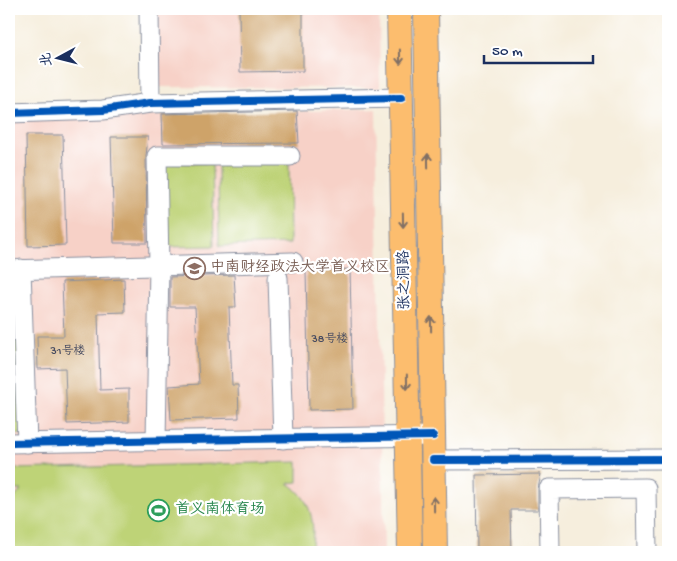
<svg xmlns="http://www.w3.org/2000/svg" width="677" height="561" viewBox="0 0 677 561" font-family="'Gochi Hand','LXGW WenKai TC',sans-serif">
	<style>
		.built { fill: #f7d1c7 }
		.park { fill: #bed377; stroke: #6c816a }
		.building { fill: #cea369 }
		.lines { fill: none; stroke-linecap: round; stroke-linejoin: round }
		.minor-casing { stroke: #888e9e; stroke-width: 21 }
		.major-casing { stroke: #888e9e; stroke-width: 26 }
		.minor { stroke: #fff; stroke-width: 19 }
		.major { stroke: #fcbd6e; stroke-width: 24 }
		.cycleway-casing { stroke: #fff; stroke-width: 11 }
		.cycleway { stroke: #0057b8; stroke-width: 8 }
		.oneway { stroke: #806f65 }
		.labels { text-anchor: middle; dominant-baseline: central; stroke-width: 4.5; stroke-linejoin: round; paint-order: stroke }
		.number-label { font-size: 12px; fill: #484c61 }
		.education-label { font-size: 15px; fill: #785e54; stroke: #fff; text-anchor: start }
		.street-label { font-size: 15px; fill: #1b2f5e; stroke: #fff }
		.leisure-label { font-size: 15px; fill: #27864d; stroke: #fff; text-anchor: start }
	</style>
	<rect width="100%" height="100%" fill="#fff"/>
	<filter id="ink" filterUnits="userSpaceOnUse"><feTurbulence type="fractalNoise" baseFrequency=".02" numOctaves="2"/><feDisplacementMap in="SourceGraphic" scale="10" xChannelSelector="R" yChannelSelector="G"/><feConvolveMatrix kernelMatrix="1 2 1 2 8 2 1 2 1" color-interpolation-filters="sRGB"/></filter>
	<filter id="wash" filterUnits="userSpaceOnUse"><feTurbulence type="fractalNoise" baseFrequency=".0096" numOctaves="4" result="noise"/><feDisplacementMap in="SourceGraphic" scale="20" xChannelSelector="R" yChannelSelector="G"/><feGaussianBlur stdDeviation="1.12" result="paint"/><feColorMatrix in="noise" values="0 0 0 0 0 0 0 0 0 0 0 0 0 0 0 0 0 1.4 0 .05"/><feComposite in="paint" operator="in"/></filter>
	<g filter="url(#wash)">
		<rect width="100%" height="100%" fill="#f6eedd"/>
		<!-- built -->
		<g class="built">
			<path d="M157 9H379L380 88 157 87Z"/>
			<path d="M376 109 384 552H9V120Z"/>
		</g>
		<!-- park -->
		<g class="park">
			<path d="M163 163H212L214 246 164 247Z"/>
			<path d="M289 163 290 244 219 246 218 164Z"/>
			<path d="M21 269 23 434 9 435V270Z"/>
			<path d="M298 462V482L288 483C312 499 316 524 311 552H9C9 530 3 505 22 490H11L10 469Z"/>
		</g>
		<g id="blocks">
			<!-- building -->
			<g class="building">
				<path d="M239 9H303V71L240 72Z"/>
				<path d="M297 111 299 143 163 144 162 114Z"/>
				<path d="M26 135H63L66 245 28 246Z"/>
				<path d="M111 137H148L146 156 147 243H114Z"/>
				<path d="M350 269 353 409 309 410 306 271Z"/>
				<path d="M234 275 236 307H229L232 385H238L239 418 171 420 169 386 199 384 195 307H170V277Z"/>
				<path d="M124 279 125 312 98 313 100 390 129 389V422L67 424 65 368 38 369 37 336H64L62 282Z"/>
				<path d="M541 474 538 489V510H511L512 552H477L476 475Z"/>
			</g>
		</g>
	</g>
	<g filter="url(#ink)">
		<use href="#blocks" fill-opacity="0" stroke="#888e9e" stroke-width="1"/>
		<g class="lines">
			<defs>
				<g id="minor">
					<path d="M149 9 150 103"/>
					<path d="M9 113 103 110 150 103 401 98"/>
					<path d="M21 269 27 443"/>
					<path d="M9 270 293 262"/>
					<path d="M278 278 283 439"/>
					<path d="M156 441 159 265 157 156H290"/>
					<path d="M9 443 433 436"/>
					<path d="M433 460 668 459"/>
					<path d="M550 552 549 489 646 488 647 552"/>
				</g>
				<g id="major">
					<path d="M399 9 410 552"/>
					<path d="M426 9 435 552"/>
				</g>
			</defs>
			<!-- minor casing -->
			<use href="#minor" class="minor-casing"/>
			<!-- major casing -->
			<use href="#major" class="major-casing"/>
			<!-- minor -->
			<use href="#minor" class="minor"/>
			<!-- major -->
			<use href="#major" class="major"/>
			<defs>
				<g id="cycleway">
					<path d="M9 113 103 110 150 103 401 98"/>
					<path d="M9 443 433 436"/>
					<path d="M433 460 668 459"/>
				</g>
			</defs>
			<!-- cycleway casing -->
			<use href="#cycleway" class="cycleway-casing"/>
			<!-- cycleway -->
			<use href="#cycleway" class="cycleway"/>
		</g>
		<!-- one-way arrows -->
		<defs><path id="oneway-shaft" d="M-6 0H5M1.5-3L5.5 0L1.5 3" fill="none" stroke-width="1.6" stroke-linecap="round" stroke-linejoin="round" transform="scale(1.25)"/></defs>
		<g class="oneway">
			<use href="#oneway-shaft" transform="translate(400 57) rotate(89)"/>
			<use href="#oneway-shaft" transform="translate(428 161) rotate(-91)"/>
			<use href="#oneway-shaft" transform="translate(403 220) rotate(89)"/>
			<use href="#oneway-shaft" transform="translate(431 324) rotate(-91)"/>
			<use href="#oneway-shaft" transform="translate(407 382) rotate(89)"/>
			<use href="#oneway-shaft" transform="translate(434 504) rotate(-91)"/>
		</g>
	</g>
	<!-- icons -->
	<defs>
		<symbol id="university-ring" viewBox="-11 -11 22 22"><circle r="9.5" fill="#fff" stroke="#8d6e63" stroke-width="1.5"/><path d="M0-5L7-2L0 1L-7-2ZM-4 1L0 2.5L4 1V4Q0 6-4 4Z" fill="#8d6e63"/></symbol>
		<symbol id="stadium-ring" viewBox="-11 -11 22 22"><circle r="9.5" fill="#fff" stroke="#2e9e5b" stroke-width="1.5"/><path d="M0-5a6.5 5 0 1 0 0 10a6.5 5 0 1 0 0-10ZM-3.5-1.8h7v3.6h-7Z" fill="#2e9e5b"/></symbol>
	</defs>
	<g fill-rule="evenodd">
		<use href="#university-ring" x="182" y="256" width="25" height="25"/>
		<use href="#stadium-ring" x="146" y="498" width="25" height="25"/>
	</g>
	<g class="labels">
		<!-- number labels -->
		<g class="number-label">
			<text x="330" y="340">38号楼</text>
			<text x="68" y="352">31号楼</text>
		</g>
		<!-- education labels -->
		<g class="education-label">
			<text x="210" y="268">中南财经政法大学首义校区</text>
		</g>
		<!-- street labels -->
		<g class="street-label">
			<text transform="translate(405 280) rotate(-91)">张之洞路</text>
		</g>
		<!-- leisure labels -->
		<g class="leisure-label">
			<text x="175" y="510">首义南体育场</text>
		</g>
	</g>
	<!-- margin -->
	<rect width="677" height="561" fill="none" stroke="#fff" stroke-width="30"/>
	<!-- north arrow -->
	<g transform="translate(58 58) rotate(263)" stroke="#ffffff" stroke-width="4" paint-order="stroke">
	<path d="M0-4L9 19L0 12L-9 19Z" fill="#1b2f5e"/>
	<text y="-8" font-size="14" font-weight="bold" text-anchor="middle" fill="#1b2f5e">北</text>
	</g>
	<!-- scale -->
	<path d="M484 55v8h109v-8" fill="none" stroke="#1b2f5e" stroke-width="2.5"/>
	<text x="492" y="55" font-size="15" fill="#1b2f5e" stroke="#ffffff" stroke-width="4" paint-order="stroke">50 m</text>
</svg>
